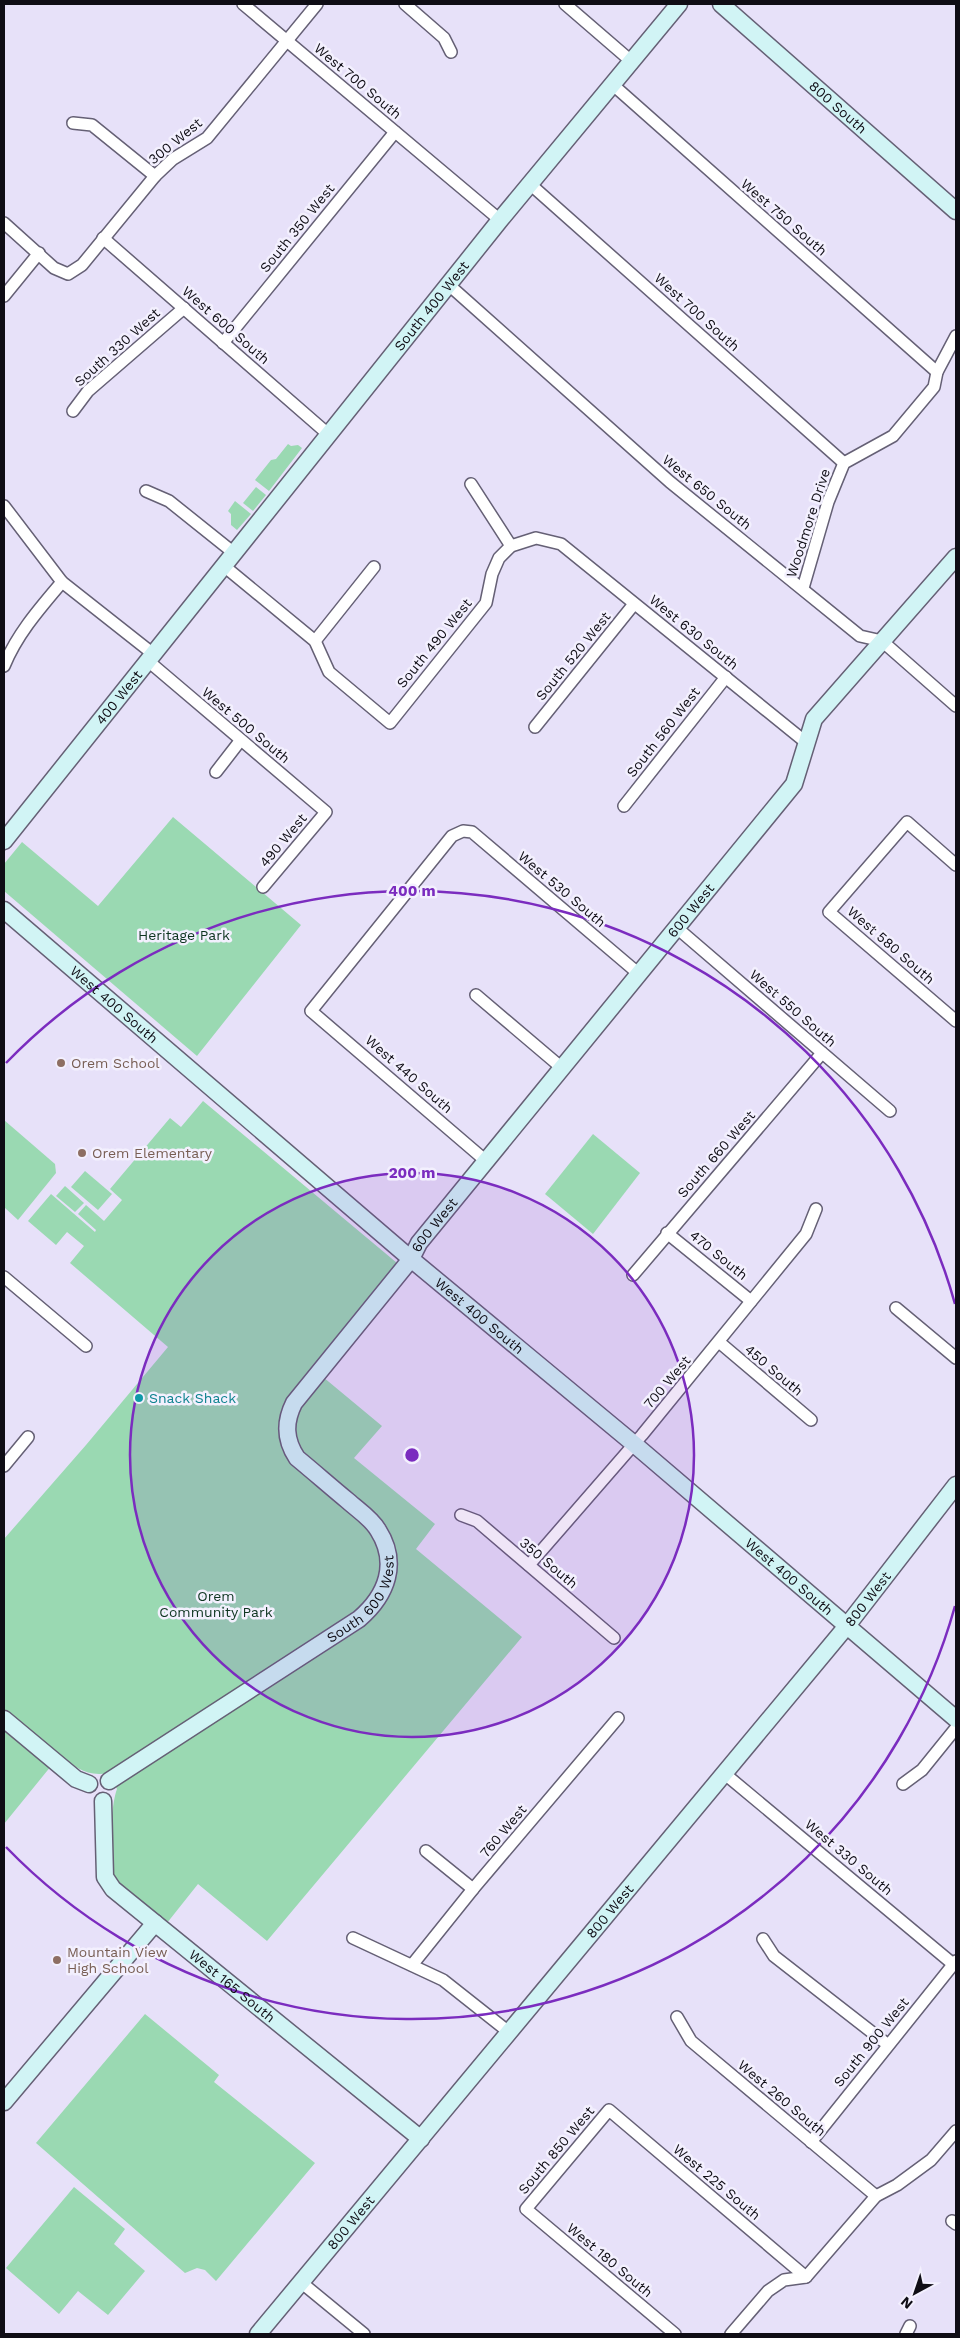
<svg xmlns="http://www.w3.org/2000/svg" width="960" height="2338" viewBox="0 0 960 2338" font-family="'Work Sans',sans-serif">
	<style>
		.green { fill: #9ad9b2 }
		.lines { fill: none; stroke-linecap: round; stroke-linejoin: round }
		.street-casing { stroke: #656075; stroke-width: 14 }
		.secondary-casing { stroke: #656075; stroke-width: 19 }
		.street { stroke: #fff; stroke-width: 11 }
		.secondary { stroke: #d1f4f5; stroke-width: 16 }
		.ring { fill: none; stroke: #7b2cbf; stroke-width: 2.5 }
		.education-dot { fill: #8d6e63; stroke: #f3f0fe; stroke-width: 2 }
		.culture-dot { fill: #0f9aa8; stroke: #f3f0fe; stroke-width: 2 }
		.labels { text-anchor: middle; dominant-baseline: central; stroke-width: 5; stroke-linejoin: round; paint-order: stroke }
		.street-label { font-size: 14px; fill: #0f0d15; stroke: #f3f0fe }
		.park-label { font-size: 14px; fill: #0d341f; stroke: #f3f0fe }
		.education-label { font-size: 14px; fill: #785e54; stroke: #f3f0fe; text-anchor: start }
		.culture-label { font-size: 14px; fill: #0d838f; stroke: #f3f0fe; text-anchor: start }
		.centre { fill: #7b2cbf; stroke: #f3f0fe; stroke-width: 2.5 }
		.ring-label { font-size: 15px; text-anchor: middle; font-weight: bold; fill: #7b2cbf; stroke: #f3f0fe; stroke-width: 5; stroke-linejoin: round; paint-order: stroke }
	</style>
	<rect width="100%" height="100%" fill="#e7e1f9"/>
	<!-- green -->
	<g class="green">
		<path d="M288 444 291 446 298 445 302 448 269 491 255 480 271 460 276 459Z"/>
		<path d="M256 487 266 495 253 511 243 503Z"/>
		<path d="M235 501 251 514 237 530 231 525V514L228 511Z"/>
		<path d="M173 817 301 925 197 1056 4 891V864L22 842 98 906Z"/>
		<path d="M203 1101 403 1268 323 1377 382 1426 354 1458 435 1524 416 1549 522 1637 267 1941 198 1884 167 1923C155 1913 120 1891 114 1878 107 1864 111 1804 117 1789L109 1773C87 1777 76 1768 60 1755L4 1824V1539L86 1445 168 1347 70 1263 84 1246 67 1232 56 1245 28 1221 51 1194 95 1232 96 1230 78 1214 86 1205 104 1221 122 1200 110 1189 170 1118 181 1127Z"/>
		<path d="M4 1120 55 1164 56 1173 18 1220 4 1207Z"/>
		<path d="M593 1134 640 1173 593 1234 545 1194Z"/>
		<path d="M85 1171 112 1194 98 1210 71 1187Z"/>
		<path d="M65 1186 84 1203 75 1212 56 1196Z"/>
		<path d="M145 2014 219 2075 214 2082 315 2163 216 2281 205 2270 197 2268 185 2273 36 2143Z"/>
		<path d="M74 2187 125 2229 114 2244 145 2271 108 2315 78 2291 59 2314 6 2268Z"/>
	</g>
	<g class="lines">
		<defs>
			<g id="street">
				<path d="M243 4 500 220"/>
				<path d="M405 4 444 38 451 52"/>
				<path d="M565 4 631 61"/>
				<path d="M612 84 937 372"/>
				<path d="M73 123 92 125 155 176"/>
				<path d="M530 184 844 463"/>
				<path d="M4 223 54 268 68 274 82 265 155 176 173 159 207 138 317 4"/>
				<path d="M103 238 328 434"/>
				<path d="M449 285 670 482 860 636 882 641 956 706"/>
				<path d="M4 296 39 253"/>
				<path d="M223 343 395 132"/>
				<path d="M73 411 88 391 184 308"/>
				<path d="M471 484 511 546"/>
				<path d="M146 491 169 501 234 553"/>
				<path d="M4 506 62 582 152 653"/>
				<path d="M224 566 315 641 329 672 390 723 486 603 492 574 499 558 511 546 536 538 561 544 808 744"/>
				<path d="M803 588 828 502 844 463 893 436 934 387 937 372 956 336"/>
				<path d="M315 641 374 567"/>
				<path d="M147 660 326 812 263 887"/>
				<path d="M4 666C17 634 40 608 62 582"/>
				<path d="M535 727 634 604"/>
				<path d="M216 772 240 741"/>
				<path d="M624 806 726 677"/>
				<path d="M956 865 907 822 829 912 956 1021"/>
				<path d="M677 928 890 1111"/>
				<path d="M476 995 562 1068"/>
				<path d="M486 1161 311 1011 452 836 463 831 472 832 639 974"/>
				<path d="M667 1233 751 1301"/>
				<path d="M633 1275 822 1053"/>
				<path d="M4 1277 86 1346"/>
				<path d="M896 1308 956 1358"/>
				<path d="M719 1342 811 1420"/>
				<path d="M4 1466 28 1437"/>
				<path d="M461 1515 477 1521 614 1638"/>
				<path d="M529 1565 642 1435 806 1234 816 1209"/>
				<path d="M725 1774 953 1964"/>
				<path d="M903 1784 922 1770 956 1728"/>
				<path d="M426 1851 473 1889"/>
				<path d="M353 1938 443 1980 510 2033"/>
				<path d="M763 1939 774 1956 887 2044"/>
				<path d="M412 1965 473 1889 618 1718"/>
				<path d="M677 2017 691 2041 876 2196"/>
				<path d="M811 2142 956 1961"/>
				<path d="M952 2221 956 2224"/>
				<path d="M302 2283 364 2334"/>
				<path d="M675 2334 526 2209 609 2110 806 2277"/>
				<path d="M731 2334 768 2291 784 2280 806 2277 876 2196 897 2185 931 2160 956 2131"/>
				<path d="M906 2334 910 2326"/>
			</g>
			<g id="secondary">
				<path id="s1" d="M721 4 956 211"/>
				<path id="s2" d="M4 841 500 220 679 4"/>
				<path id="s3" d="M4 910 411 1259 634 1444 956 1719"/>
				<path d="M4 1719 76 1779 89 1784"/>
				<path id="s4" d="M109 1781 359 1619C387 1595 399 1563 378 1530 371 1518 358 1510 348 1501 331 1487 314 1472 297 1458 285 1440 284 1423 294 1403L411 1259 419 1243 794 784 814 719 956 557"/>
				<path id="s5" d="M103 1801 105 1877 113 1889 421 2139"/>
				<path d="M4 2102 155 1923"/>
				<path id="s6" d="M258 2334 846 1627 956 1485"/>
			</g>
		</defs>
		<!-- street casing -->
		<use href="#street" class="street-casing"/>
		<!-- secondary casing -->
		<use href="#secondary" class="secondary-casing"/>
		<!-- street -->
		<use href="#street" class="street"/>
		<!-- secondary -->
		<use href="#secondary" class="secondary"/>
	</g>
	<!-- distance rings -->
	<circle cx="412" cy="1455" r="282" fill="#7b2cbf" fill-opacity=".12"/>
	<g class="ring">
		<circle cx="412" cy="1455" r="282"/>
		<path d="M955 1606A564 564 0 0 1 6 1847M6 1063A564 564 0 0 1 955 1304"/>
	</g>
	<!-- markers -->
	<g class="education-dot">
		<circle cx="61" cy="1063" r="5"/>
		<circle cx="82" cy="1153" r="5"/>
		<circle cx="57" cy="1960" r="5"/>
	</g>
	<circle class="culture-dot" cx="139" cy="1398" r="5"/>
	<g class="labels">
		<!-- street labels -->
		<g class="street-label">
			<text transform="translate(358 81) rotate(40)">West 700 South</text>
			<text stroke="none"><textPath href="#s1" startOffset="156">800 South</textPath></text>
			<text transform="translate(175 141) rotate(-39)">300 West</text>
			<text transform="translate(784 217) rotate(41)">West 750 South</text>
			<text transform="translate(297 228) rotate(-51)">South 350 West</text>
			<text stroke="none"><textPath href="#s2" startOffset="685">South 400 West</textPath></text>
			<text transform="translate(697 312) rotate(42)">West 700 South</text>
			<text transform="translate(226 325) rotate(41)">West 600 South</text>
			<text transform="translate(117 347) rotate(-42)">South 330 West</text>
			<text transform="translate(707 492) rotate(39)">West 650 South</text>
			<text transform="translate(808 523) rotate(-72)">Woodmore Drive</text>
			<text transform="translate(694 632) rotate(39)">West 630 South</text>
			<text transform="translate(434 643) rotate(-51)">South 490 West</text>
			<text transform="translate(573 656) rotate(-51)">South 520 West</text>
			<text stroke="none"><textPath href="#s2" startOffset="184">400 West</textPath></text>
			<text transform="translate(246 725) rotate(40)">West 500 South</text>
			<text transform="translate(663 732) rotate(-52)">South 560 West</text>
			<text transform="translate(283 840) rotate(-50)">490 West</text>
			<text transform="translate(562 889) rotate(40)">West 530 South</text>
			<text stroke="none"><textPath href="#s4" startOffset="1198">600 West</textPath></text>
			<text transform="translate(891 945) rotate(41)">West 580 South</text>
			<text stroke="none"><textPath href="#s3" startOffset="145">West 400 South</textPath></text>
			<text transform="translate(793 1008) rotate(41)">West 550 South</text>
			<text transform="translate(409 1074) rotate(41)">West 440 South</text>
			<text transform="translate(716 1154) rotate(-49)">South 660 West</text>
			<text stroke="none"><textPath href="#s4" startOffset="792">600 West</textPath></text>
			<text transform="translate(719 1255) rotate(39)">470 South</text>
			<text stroke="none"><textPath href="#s3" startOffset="625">West 400 South</textPath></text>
			<text transform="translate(774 1370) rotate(40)">450 South</text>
			<text transform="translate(667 1382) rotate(-50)">700 West</text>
			<text transform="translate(549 1563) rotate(40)">350 South</text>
			<text stroke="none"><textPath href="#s3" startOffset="1030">West 400 South</textPath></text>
			<text stroke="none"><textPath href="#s4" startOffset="316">South 600 West</textPath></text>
			<text stroke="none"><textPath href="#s6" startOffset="955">800 West</textPath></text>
			<text transform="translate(503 1831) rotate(-50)">760 West</text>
			<text transform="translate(849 1857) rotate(40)">West 330 South</text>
			<text stroke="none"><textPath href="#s6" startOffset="550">800 West</textPath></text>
			<text stroke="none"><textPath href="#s5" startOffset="244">West 165 South</textPath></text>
			<text transform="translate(871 2042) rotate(-51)">South 900 West</text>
			<text transform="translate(782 2098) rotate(40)">West 260 South</text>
			<text transform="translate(556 2150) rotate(-50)">South 850 West</text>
			<text transform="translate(717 2182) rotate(40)">West 225 South</text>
			<text stroke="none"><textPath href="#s6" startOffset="145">800 West</textPath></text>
			<text transform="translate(610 2260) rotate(40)">West 180 South</text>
		</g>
		<!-- park labels -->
		<g class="park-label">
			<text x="184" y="935">Heritage Park</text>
			<text x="216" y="1596">Orem<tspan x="216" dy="16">Community Park</tspan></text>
		</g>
		<!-- education labels -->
		<g class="education-label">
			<text x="71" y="1063">Orem School</text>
			<text x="92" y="1153">Orem Elementary</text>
			<text x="67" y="1952">Mountain View<tspan x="67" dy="16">High School</tspan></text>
		</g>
		<!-- culture labels -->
		<g class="culture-label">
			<text x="149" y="1398">Snack Shack</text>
		</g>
	</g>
	<circle cx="412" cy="1455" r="8" class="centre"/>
	<g class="ring-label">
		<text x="412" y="896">400 m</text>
		<text x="412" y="1178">200 m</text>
	</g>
	<!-- border -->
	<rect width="960" height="2338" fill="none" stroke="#0f0d15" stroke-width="10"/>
	<!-- north arrow -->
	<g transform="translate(915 2293) rotate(220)" stroke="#f3f0fe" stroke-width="4" paint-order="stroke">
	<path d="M0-4L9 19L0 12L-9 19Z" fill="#0f0d15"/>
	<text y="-8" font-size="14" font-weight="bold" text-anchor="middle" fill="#0f0d15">N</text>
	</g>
</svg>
